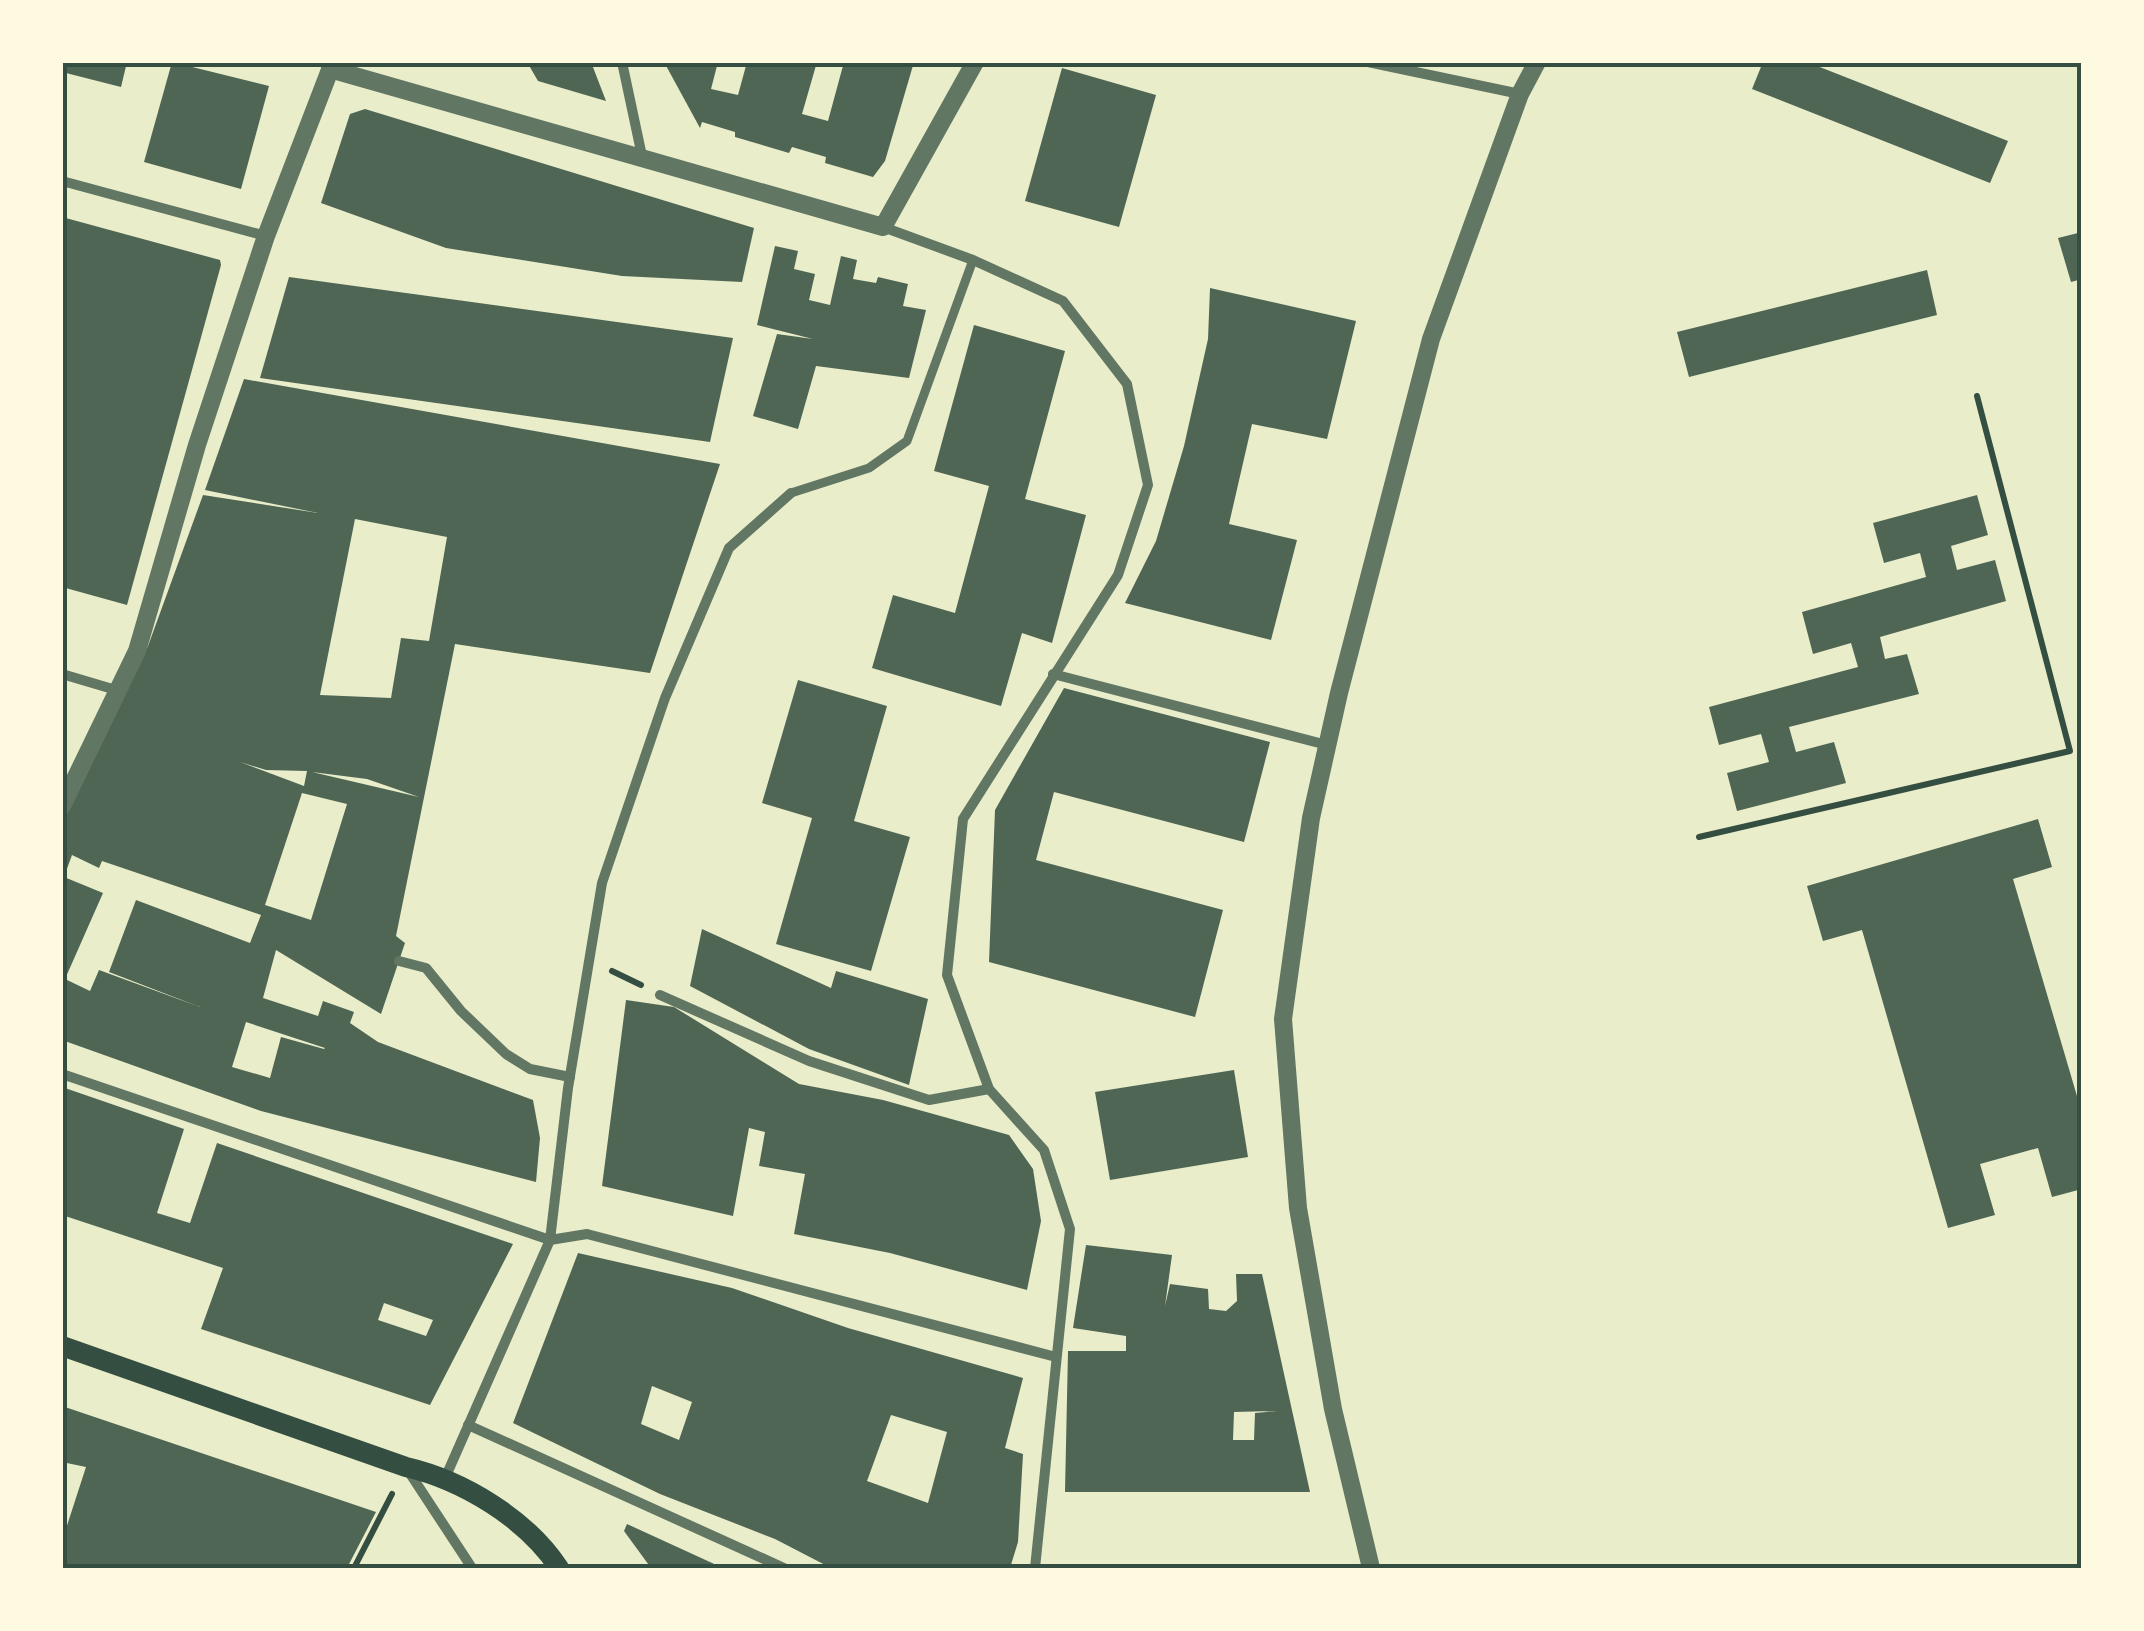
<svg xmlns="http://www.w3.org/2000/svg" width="2144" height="1631" viewBox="0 0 2144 1631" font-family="'Asap Condensed',sans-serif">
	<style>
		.building { fill: #4f6655; fill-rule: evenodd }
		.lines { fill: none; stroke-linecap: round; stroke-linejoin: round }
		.path { stroke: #344e41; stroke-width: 6 }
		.pedestrian { stroke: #617663; stroke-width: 9 }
		.minor { stroke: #617663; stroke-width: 10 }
		.tertiary { stroke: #617663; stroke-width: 18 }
		.secondary { stroke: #344e41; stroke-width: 20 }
		.neatline { fill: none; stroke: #344e41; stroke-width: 4 }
	</style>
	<rect width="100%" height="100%" fill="#e9edc9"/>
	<!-- building -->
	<g class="building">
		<path d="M62 62H127L121 87 62 72Z"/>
		<path d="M172 62 269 86 241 189 144 162Z"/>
		<path d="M527 62H591L606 101 538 81Z"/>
		<path d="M664 62H718L711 89 738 95 747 62H817L802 114 828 121 844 62H914L885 161 873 177 825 163 826 157 792 147 789 153 735 137V132L702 122 700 128Z"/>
		<path d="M1763 62H1807L2008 141 1990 183 1752 89Z"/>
		<path d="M1062 68 1156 95 1119 227 1025 201Z"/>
		<path d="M365 109 754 228 742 282 622 276 446 248 321 203 350 114Z"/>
		<path d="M62 217 220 260 221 265 127 605 62 587Z"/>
		<path d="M2082 232V279L2071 282 2058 238Z"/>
		<path d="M775 246 798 251 794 269 815 274 809 300 830 305 841 256 857 260 853 279 876 283 878 277 908 284 903 306 926 310 909 378 816 366 798 429 753 416 777 334 813 339 757 325Z"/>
		<path d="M1927 270 1937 315 1689 377 1677 332Z"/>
		<path d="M289 277 733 338 710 442 260 378Z"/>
		<path d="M1210 288 1356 321 1327 439 1252 424 1229 524 1297 540 1271 640 1125 603 1156 541 1184 446 1208 339Z"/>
		<path d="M974 325 1065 351 1025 499 1086 515 1052 643 1022 633 1001 706 872 668 893 595 955 613 989 486 934 471Z"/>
		<path d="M244 379 720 464 650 673 455 644 396 936 405 943 381 1014 276 950 263 998 318 1016 323 1001 354 1012 350 1023 378 1042 533 1100 540 1138 536 1182 261 1111 62 1040V819L148 646 203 495 318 513 205 490ZM355 519 447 537 429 641 401 638 391 698 320 695ZM240 762 266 770 307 771 304 786ZM312 772 367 779 419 797ZM302 793 347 804 311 920 265 905ZM72 855 99 868 102 861 261 915 250 943 136 900 109 972 200 1007 99 970 90 991 65 979 103 893 64 877ZM246 1022 325 1048 324 1049 281 1037 270 1078 232 1067Z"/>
		<path d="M1977 495 1988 535 1951 546 1957 570 1995 560 2006 601 1880 637 1885 659 1907 654 1919 694 1789 727 1796 752 1834 742 1846 783 1737 811 1727 773 1769 762 1761 734 1719 745 1709 707 1858 667 1851 643 1813 654 1802 612 1926 577 1920 553 1884 563 1873 523Z"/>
		<path d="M798 680 887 706 854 821 910 837 871 971 776 944 812 818 762 803Z"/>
		<path d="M1064 688 1270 742 1244 842 1054 792 1036 860 1223 910 1195 1017 989 962 995 810Z"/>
		<path d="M2038 819 2052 867 2013 879 2082 1113V1189L2052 1197 2038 1148 1980 1164 1995 1215 1948 1228 1862 930 1823 941 1807 886Z"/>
		<path d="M702 929 831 988 836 971 928 999 909 1085 809 1049 690 986Z"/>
		<path d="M626 1000 674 1007 799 1084 883 1100 1009 1135 1033 1169 1041 1221 1027 1290 890 1253 794 1234 805 1174 759 1166 765 1132 749 1128 733 1216 602 1186Z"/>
		<path d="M1234 1070 1248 1157 1110 1180 1095 1092Z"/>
		<path d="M62 1087 184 1129 157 1213 190 1223 217 1143 513 1244 430 1405 201 1329 223 1268 62 1215ZM384 1303 433 1320 426 1336 378 1320Z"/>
		<path d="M1086 1245 1172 1255 1165 1306 1170 1284 1208 1289 1209 1309 1226 1311 1237 1301 1236 1274H1262L1310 1492H1065L1068 1351H1126V1336L1073 1328ZM1277 1411 1255 1413 1254 1440H1233L1234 1412Z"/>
		<path d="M578 1253 732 1288 848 1328 1023 1378 1005 1448 1023 1454 1018 1542 1010 1568H831L775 1539 660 1494 513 1423ZM652 1386 692 1402 679 1440 641 1424ZM891 1415 947 1432 928 1503 867 1481Z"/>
		<path d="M62 1406 376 1512 347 1568H62V1541L86 1467 62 1462Z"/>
		<path d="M627 1524 723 1568H651L624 1531Z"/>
	</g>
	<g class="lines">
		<!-- path -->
		<g class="path">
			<path d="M1699 837 2070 751 1977 396"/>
			<path d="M612 971 641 985"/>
			<path d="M354 1568 392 1494"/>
		</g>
		<!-- pedestrian -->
		<path class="pedestrian" d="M791 493 869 468 907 441 973 260"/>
		<!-- minor -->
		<g class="minor">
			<path d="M622 62 642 156"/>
			<path d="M1368 62 1520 94"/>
			<path d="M62 181 266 236"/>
			<path d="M883 227 973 260 1063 301 1127 384 1148 485 1118 575 963 819 947 975 989 1089 1044 1150 1070 1229 1035 1568"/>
			<path d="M62 674 116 690"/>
			<path d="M1053 674 1327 745"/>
			<path d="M399 961 426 968 461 1011 506 1054 530 1069 570 1077"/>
			<path d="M660 995 809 1061 929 1100 989 1089"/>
			<path d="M62 1074 550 1240 587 1234 1056 1357"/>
			<path d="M468 1425 784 1568"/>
			<path d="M409 1472 472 1568"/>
			<path d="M446 1476 550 1240 568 1088 602 883 665 698 729 548 791 493"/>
		</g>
		<!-- tertiary -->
		<g class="tertiary">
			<path d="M330 69 883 227 975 62"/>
			<path d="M62 806 137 651 197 445 266 236 333 62"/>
			<path d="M1371 1568 1333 1409 1298 1208 1283 1019 1311 818 1339 693 1431 339 1520 94 1537 62"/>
		</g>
		<!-- secondary -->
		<path class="secondary" d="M62 1346 406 1467C462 1480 526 1518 559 1568"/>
	</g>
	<!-- border -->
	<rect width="2144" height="1631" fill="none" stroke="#fefae0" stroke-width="130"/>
	<rect x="65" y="65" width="2014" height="1501" class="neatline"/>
</svg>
